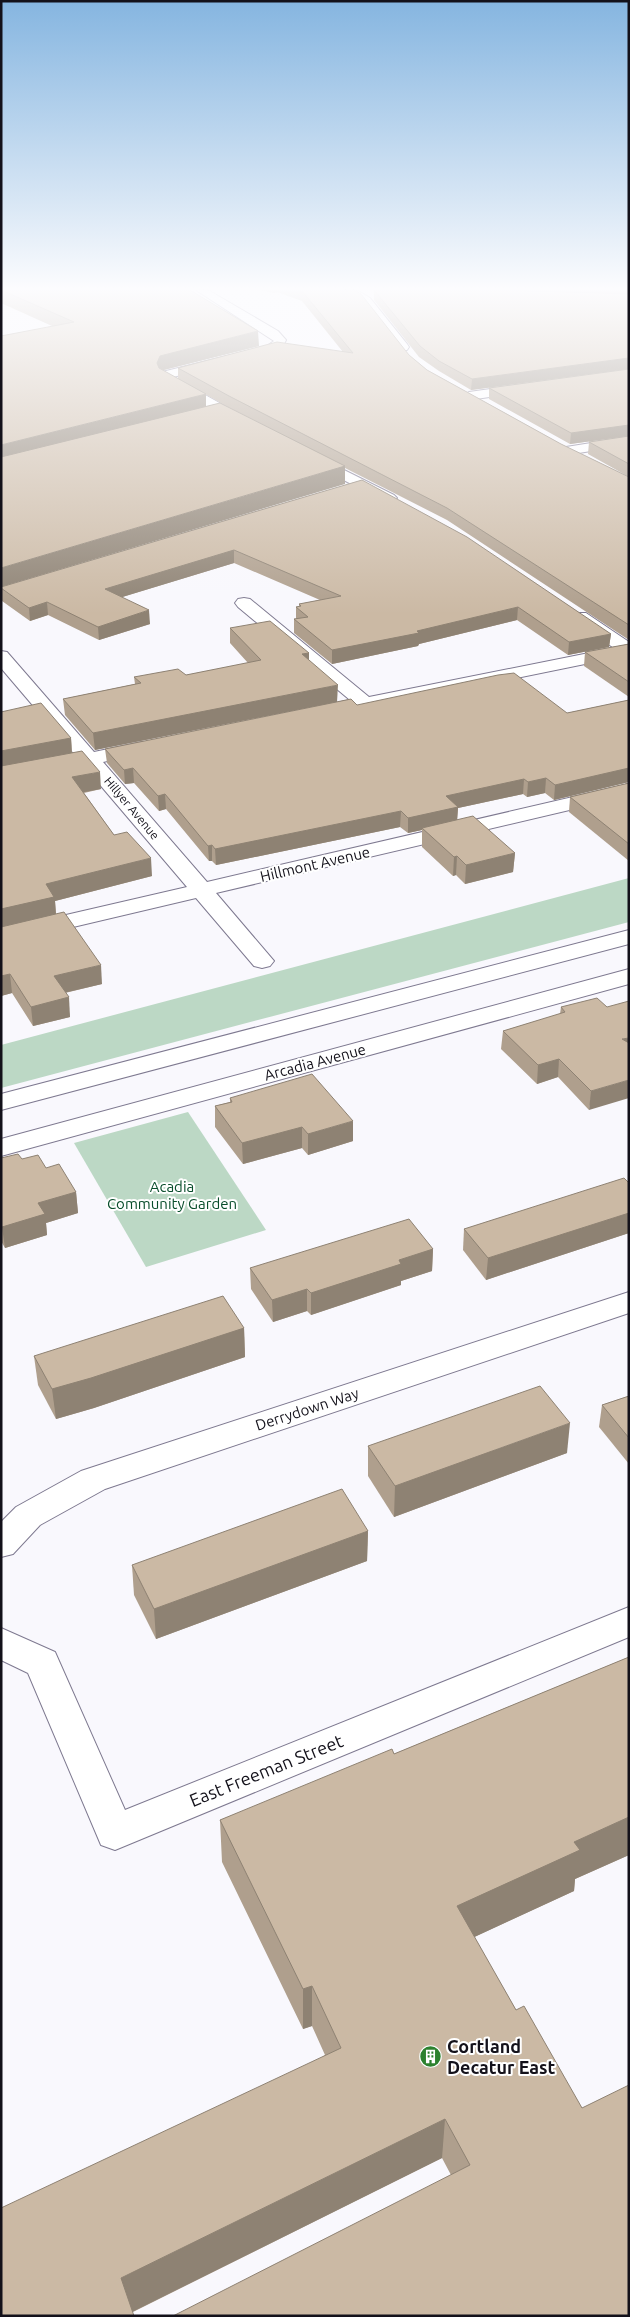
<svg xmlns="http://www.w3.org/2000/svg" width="630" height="2317" viewBox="0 0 630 2317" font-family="Ubuntu,sans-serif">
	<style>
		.green { fill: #bcd8c5 }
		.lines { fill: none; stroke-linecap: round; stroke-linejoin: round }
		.minor-casing { stroke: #7e7990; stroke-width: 2 }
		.tertiary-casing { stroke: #7e7990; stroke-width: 2 }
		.minor { fill: #fff; fill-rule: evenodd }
		.tertiary { fill: #fff; fill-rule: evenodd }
		.wall { fill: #af9f8d }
		.shaded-wall { fill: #8e8273 }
		.building { fill: #cbb9a4; stroke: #8e8273 }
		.labels { text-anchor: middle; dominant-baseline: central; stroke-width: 4; stroke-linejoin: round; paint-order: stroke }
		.far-street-label { font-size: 12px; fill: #13111a; stroke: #fff }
		.street-label { font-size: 15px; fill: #13111a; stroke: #fff }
		.park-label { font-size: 15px; fill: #084d2b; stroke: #fff }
		.near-street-label { font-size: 18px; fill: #13111a; stroke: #fff }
		.near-poi-label { font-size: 18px; font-weight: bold; fill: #13111a; stroke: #fff; text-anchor: start }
	</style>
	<rect width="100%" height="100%" fill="#f9f8fd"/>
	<!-- green -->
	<g class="green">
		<path d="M629 878V922L1 1088V1045Z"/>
		<path d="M188 1112 266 1230 146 1267 74 1143Z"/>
	</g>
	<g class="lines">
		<defs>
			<g id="minor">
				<path d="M196 290H208L278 331 286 340 282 348 275 352 173 377 250 420 252 423 250 426H240L159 379 162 372 267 346 274 341Z"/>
				<path d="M345 290H357L370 298 407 344 409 347 407 350H399L362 302Z"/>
				<path d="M526 384 533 388 531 391 469 400 462 396 469 392Z"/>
				<path d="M629 437V445L566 455 559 451 566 447Z"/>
				<path d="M312 454 394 495 397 498 394 501H384L307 461 305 458Z"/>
				<path d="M244 598 250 599 369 697 614 648 574 621 571 617 574 613H586L629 642V655L321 718 314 716 311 712 314 708 350 700 238 607 235 603 238 599Z"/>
				<path d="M1 651 7 652 94 752 142 742 149 744 152 748 149 752 103 762 207 882 629 784V796L216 893 274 961 270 966 262 968 254 966 196 898 1 944V930L187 887 84 766 1 783V771L76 756 1 668Z"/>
				<path d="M629 1292V1313L105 1489 40 1525 13 1554 1 1557V1522L16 1507 81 1471Z"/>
				<path d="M629 1607V1637L115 1850 101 1845 28 1673 1 1660V1628L55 1652 125 1810Z"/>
			</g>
			<g id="tertiary">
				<path d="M629 930V944L1 1110V1094Z"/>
				<path d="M629 969V984L1 1156V1139Z"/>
			</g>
		</defs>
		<!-- minor casing -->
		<use href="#minor" class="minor-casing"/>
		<!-- tertiary casing -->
		<use href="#tertiary" class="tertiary-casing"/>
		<!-- minor -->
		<use href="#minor" class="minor"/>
		<!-- tertiary -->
		<use href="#tertiary" class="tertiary"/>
	</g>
	<!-- wall -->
	<g class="wall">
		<path d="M1 290 259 346 163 370 206 406 228 407 178 379V368L343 352 302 301 277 292 273 293 260 290H355L409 355 427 370 561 444 629 477V640L447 520 345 468V484L52 326 1 303Z"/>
		<path d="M374 290H629V369L471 390 439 371 419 357 374 300Z"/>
		<path d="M629 369V477L588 454 589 442 621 437 570 444 489 399V388Z"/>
		<path d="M362 480 611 634 609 647 568 655 517 620 419 644 418 646 332 664 294 633V619H296V607L299 606V604L320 600 234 563 122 597 150 624 99 640 48 615 30 621 2 601 1 587Z"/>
		<path d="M230 628 309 653V661L337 702 95 750 65 715 63 699 135 684 134 677 186 675 248 663 230 643Z"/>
		<path d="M629 644V697L584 666 585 652Z"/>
		<path d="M629 700V782L554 800 545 793 527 797 523 794 458 808 457 820 515 853 513 872 465 884 456 875 453 876 422 847V830L408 833 400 827 216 865 212 861H209L166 809 159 811 134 783 125 784 107 763 105 749 357 705 567 713Z"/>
		<path d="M1 712 71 738 72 753 101 789 84 793 114 835 152 876 55 901 56 914 102 984 65 993 70 1017 33 1026 12 993 1 996Z"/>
		<path d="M629 783V861L569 812 570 797Z"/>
		<path d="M561 1007H607L589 1110 558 1077 537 1084 501 1049 503 1031 560 1014Z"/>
		<path d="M230 1098 353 1141 308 1155 302 1148 243 1164 215 1127V1106L230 1102Z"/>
		<path d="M1 1158 22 1159 46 1168 76 1192 78 1213 46 1223 47 1235 5 1248 1 1241Z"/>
		<path d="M629 1183V1233L486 1280 463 1250 464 1229Z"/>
		<path d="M433 1249 432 1271 401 1281V1285L311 1315 307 1311 273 1322 251 1289 250 1268Z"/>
		<path d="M244 1328 245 1357 94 1408 56 1419 38 1385 34 1356Z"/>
		<path d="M629 1396V1464L599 1427 602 1405Z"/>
		<path d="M368 1446 567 1453 394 1517 368 1476Z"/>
		<path d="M368 1531 367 1561 156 1639 134 1595 132 1565Z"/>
		<path d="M629 1657V1855L575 1879 574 1891 474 1937 516 2010 582 2108 451 2175 442 2158 133 2312 1 2316 325 2055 312 2026 303 2029 222 1862 220 1820 394 1754Z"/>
	</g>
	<!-- shaded-wall -->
	<g class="shaded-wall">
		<path d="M273 290H277V292L273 293Z"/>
		<path d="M258 331 259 346 160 371 157 363 160 356Z"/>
		<path d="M629 358V369L471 390 472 379Z"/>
		<path d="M206 394V410L1 462V445Z"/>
		<path d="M629 425V436L570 444 571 433Z"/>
		<path d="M345 466V484L1 587V568Z"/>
		<path d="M234 550V563L106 602 105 589Z"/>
		<path d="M47 602 48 615 30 621 29 608Z"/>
		<path d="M518 607 517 620 419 644 418 646 332 664V650Z"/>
		<path d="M149 610 150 624 99 640 98 627Z"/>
		<path d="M611 634 609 647 568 655 569 642Z"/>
		<path d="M309 653V669L302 654Z"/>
		<path d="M338 685 337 702 95 750 93 733Z"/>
		<path d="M71 738 72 755 1 769V751Z"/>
		<path d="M133 768 134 783 125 784 124 770Z"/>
		<path d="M629 768V782L554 800 555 785Z"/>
		<path d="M100 772 101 789 74 794 72 777Z"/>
		<path d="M546 778 545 793 527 797 528 782Z"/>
		<path d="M524 779 523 794 458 808 457 822 422 828V830L408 833V818L446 796Z"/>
		<path d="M165 794 166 809 159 811 158 796Z"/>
		<path d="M401 811 400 827 216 865 215 849Z"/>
		<path d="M212 845V861H209L208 846Z"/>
		<path d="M515 853 513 872 465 884 466 865Z"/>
		<path d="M457 856 456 875 453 876 454 857Z"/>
		<path d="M151 858 152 876 55 901 56 915 1 928V909L46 884Z"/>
		<path d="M101 965 102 984 55 995 54 976Z"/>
		<path d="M10 974 12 993 1 996V976Z"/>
		<path d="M69 997 70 1017 33 1026 31 1007Z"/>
		<path d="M629 1038V1056L622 1039Z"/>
		<path d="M559 1059 558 1077 537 1084 538 1065Z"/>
		<path d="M629 1080V1098L589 1110 591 1091Z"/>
		<path d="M353 1121V1141L308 1155V1134Z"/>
		<path d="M302 1127V1148L243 1164 242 1143Z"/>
		<path d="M76 1192 78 1213 46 1223 47 1235 5 1248 2 1227 38 1203Z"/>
		<path d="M629 1213V1233L486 1280 488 1258Z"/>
		<path d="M433 1249 432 1271 401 1281V1285L311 1315V1293L399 1260Z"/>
		<path d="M307 1289V1311L273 1322 272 1300Z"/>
		<path d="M244 1328 245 1357 94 1408 56 1419 52 1389Z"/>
		<path d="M570 1423 567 1453 394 1517 395 1486Z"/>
		<path d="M368 1531 367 1561 156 1639 154 1609Z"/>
		<path d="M629 1817V1855L575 1879 574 1891 453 1947 457 1906 574 1842Z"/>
		<path d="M312 1986V2026L303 2029V1989Z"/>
		<path d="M445 2119 442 2158 126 2315 121 2278Z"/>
	</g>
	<!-- building -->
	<g class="building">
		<path d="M1 290H190L258 331 160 356 157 363 159 368 206 394 1 445V336L74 322Z"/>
		<path d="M297 290H355L361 294 409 355 427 370 561 444 629 477V625L447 508 229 396 178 368 277 342 353 353 302 291Z"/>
		<path d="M374 290H507L629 294V358L472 379 439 361 420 346Z"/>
		<path d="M629 369V425L571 433 489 388Z"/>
		<path d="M220 403 345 466 1 568V457Z"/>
		<path d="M629 436V464L589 442Z"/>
		<path d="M362 480 467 537 611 634 569 642 518 607 417 631 419 633 332 650 294 619 308 617 296 607 301 606 299 604 341 596 234 550 105 589 149 610 98 627 47 602 29 608 1 588V587Z"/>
		<path d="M270 621 309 653 302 654 338 685 93 733 63 699 141 683 134 677 178 669 186 675 261 660 230 628Z"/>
		<path d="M629 644V682L585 652Z"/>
		<path d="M514 673 567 713 629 700V768L555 785 546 778 528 782 524 779 446 796 458 807 408 818 401 811 215 849 212 845 208 846 165 794 158 796 133 768 124 770 105 749 351 699 357 705 498 675Z"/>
		<path d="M41 703 71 738 1 751V712Z"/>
		<path d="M82 751 100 772 72 777 114 835 127 832 151 858 46 884 54 897 1 909V766Z"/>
		<path d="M629 783V844L570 797Z"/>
		<path d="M473 816 515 853 466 865 457 856 454 857 422 828Z"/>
		<path d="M64 912 101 965 54 976 69 997 31 1007 10 974 1 976V927Z"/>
		<path d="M597 998 607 1007 629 1001V1038L622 1039 629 1043V1080L591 1091 559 1059 538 1065 503 1031 565 1012 561 1007Z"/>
		<path d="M312 1074 353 1121 308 1134 302 1127 242 1143 215 1106 232 1102 230 1098Z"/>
		<path d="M18 1154 22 1159 38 1155 46 1168 59 1164 76 1192 38 1203 45 1214 2 1227 1 1225V1158Z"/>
		<path d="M624 1178 629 1183V1213L488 1258 464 1229Z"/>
		<path d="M409 1219 433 1249 399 1260 401 1264 311 1293 307 1289 272 1300 250 1268Z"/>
		<path d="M223 1296 244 1328 91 1378 52 1389 34 1356Z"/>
		<path d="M540 1386 570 1423 395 1486 368 1446Z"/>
		<path d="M629 1396V1438L602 1405Z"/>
		<path d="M342 1489 368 1531 154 1609 132 1565Z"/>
		<path d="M629 1657V1817L574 1842 580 1850 457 1906 516 2010 524 2006 582 2108 629 2085V2316H173L470 2165 445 2119 121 2278 134 2316H1V2208L341 2048 312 1986 303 1989 220 1820 392 1749 394 1754Z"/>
	</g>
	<!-- sky -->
	<linearGradient id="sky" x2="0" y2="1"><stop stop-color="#85b5e0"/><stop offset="0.47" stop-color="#fcfcfe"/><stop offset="1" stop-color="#fcfcfe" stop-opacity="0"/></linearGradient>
	<rect width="630" height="614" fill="url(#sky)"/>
	<!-- icons -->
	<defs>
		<symbol id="building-disc" viewBox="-11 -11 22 22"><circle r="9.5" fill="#2c812e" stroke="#fff"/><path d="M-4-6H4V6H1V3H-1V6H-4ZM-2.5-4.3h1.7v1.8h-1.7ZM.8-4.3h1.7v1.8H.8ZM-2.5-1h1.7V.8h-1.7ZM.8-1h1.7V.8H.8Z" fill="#fff"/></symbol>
	</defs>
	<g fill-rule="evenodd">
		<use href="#building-disc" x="418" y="2044" width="25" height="25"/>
	</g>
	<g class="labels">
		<!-- far-street labels -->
		<g class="far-street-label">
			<text transform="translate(132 808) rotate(50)">Hillyer Avenue</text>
		</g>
		<!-- street labels -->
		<g class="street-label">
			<text transform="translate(315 864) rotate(-13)">Hillmont Avenue</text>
			<text transform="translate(315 1062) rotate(-15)">Arcadia Avenue</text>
			<text transform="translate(307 1409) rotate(-18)">Derrydown Way</text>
		</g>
		<!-- park labels -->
		<g class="park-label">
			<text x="172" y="1186">Acadia<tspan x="172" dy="17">Community Garden</tspan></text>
		</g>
		<!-- near-street labels -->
		<g class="near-street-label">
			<text transform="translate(266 1770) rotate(-22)">East Freeman Street</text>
		</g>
		<!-- near-poi labels -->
		<g class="near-poi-label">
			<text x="447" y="2046">Cortland<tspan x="447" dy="21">Decatur East</tspan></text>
		</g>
	</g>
	<!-- border -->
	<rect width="630" height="2317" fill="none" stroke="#13111a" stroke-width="5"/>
</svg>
